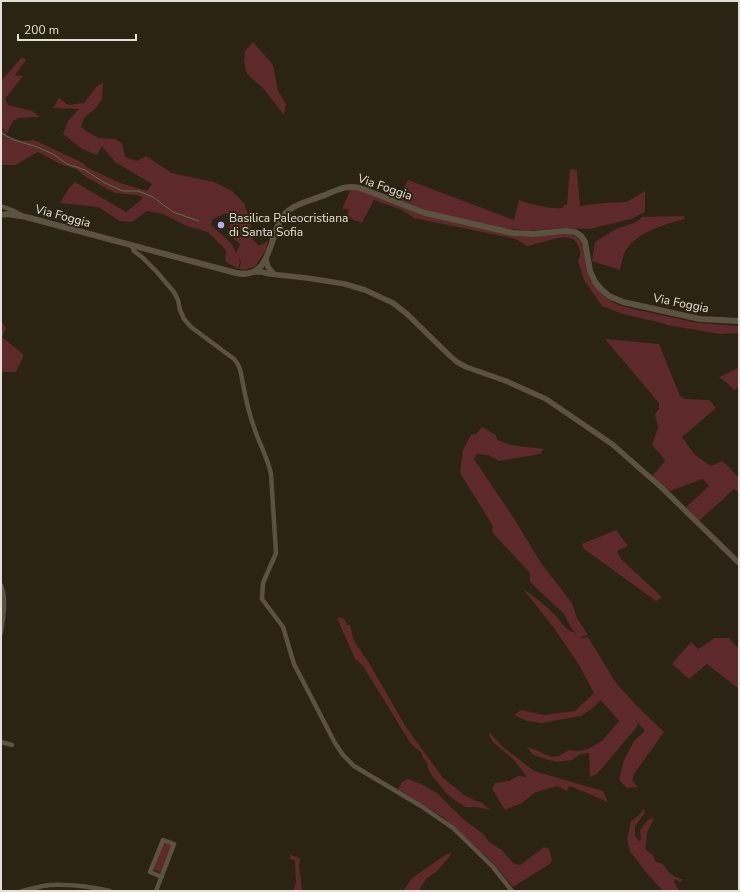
<svg xmlns="http://www.w3.org/2000/svg" width="740" height="892" viewBox="0 0 740 892" font-family="'Nunito Sans',sans-serif">
	<style>
		.green { fill: #5e292a; fill-rule: evenodd }
		.lines { fill: none; stroke-linecap: round; stroke-linejoin: round }
		.stream { stroke: #4c794b; stroke-width: 1 }
		.minor { stroke: #5b5241; stroke-width: 4.5 }
		.tertiary { stroke: #5b5241; stroke-width: 5.5 }
		.secondary { stroke: #5b5241; stroke-width: 6 }
		.poi-dot { fill: #b5acf8; stroke: #2b2313; stroke-width: 1.5 }
		.labels { text-anchor: middle; dominant-baseline: central; stroke-width: 4; stroke-linejoin: round; paint-order: stroke }
		.street-label { font-size: 12px; fill: #e4dfd5; stroke: #2b2313 }
		.poi-label { font-size: 12px; fill: #e4dfd5; stroke: #2b2313; text-anchor: start }
	</style>
	<rect width="100%" height="100%" fill="#2b2313"/>
	<!-- green -->
	<g class="green">
		<path d="M253 42 273 65 278 91 286 104 284 115 263 88 247 74 244 62 245 51Z"/>
		<path d="M22 57 26 60 15 75 23 76 5 99 8 105 32 111 40 117 19 118 13 121 7 133 1 127V81Z"/>
		<path d="M103 83 102 99 96 108 84 118 81 127 86 131 99 138 115 139 122 143 125 157 137 161 146 156 172 173 214 182 232 191 244 203 250 219 253 240 259 246 268 241 266 250 255 267 244 270 239 269 241 262 238 256 240 262 238 269 225 261 226 250 208 232 187 226 163 214 147 211 132 222 120 221 98 207 60 203 69 188 75 182 126 212 140 201 143 197 137 195 115 193 86 177 76 169 60 164 38 152 15 165H1V128L8 136 23 141 34 140 83 163 86 167 120 183 147 191 152 184 115 162 102 146 97 155 82 149 63 134 68 121 79 109 53 108 59 98 68 105 84 103 97 86ZM226 213 232 217 229 228 230 236 240 244 236 253 232 244 211 225 213 219Z"/>
		<path d="M570 169 577 170 580 206 604 203 627 202 645 191V212L631 219 590 229 566 228 529 231 504 228 427 211 398 199 408 180 514 220 519 200C534 205 547 209 563 208L564 205H567Z"/>
		<path d="M351 189 366 192 428 217 497 232 522 237 568 234 575 236 581 240 590 280 605 297 618 305 633 309 698 323 739 326V333L720 334 667 325 662 323 623 314 602 306 584 280 578 261C581 255 581 252 578 246 577 242 574 239 570 238 562 235 536 244 527 246L516 239 414 218 402 210 374 200 362 223 354 220 347 215 349 209H342Z"/>
		<path d="M684 216 685 219C665 224 632 234 624 254 622 259 621 265 620 270L592 261 595 242 616 229 634 223 643 217Z"/>
		<path d="M1 321 6 328 2 337 24 355 16 372H1Z"/>
		<path d="M605 339 659 344 680 396 686 399 709 400 716 408 682 437 694 454 711 466 722 461 730 468 739 478V493L734 489 699 521 686 507 709 486 703 479 670 491 652 476 665 461 663 457 652 445 658 428 655 414 659 409V403Z"/>
		<path d="M739 367V387L734 390 727 383 719 377 734 370Z"/>
		<path d="M482 427 496 435 497 440 511 445 544 449 540 454 499 461 488 455 477 454 474 459 513 517 541 563 572 603 577 618 588 635 580 637 582 638 588 637 616 683 636 705 664 732 634 774 632 781 638 787 627 788 619 780 624 760 634 741 645 731 638 723 636 728 597 774 590 777 589 753 580 754 572 760 556 762 533 755 527 747 536 750 551 757 559 756 569 750 577 751 588 749 602 741 619 721 601 700 593 708 581 716 542 723 527 721 514 715 521 710 544 715 575 711 594 693 579 665 554 628 523 589C535 597 545 605 555 615 563 623 564 630 576 633L572 629 564 614 530 582V573L492 532 493 526 460 473 463 450 471 435 476 434Z"/>
		<path d="M616 530 628 546 617 551 621 559 662 597 656 601 584 549 582 544Z"/>
		<path d="M341 617 345 620 347 625H350L354 641 369 663 406 727 443 778 464 795 476 801 481 802 490 810 476 807H466L457 802 448 795 430 773 426 761 423 758 421 752 411 744 363 666 355 659 337 618Z"/>
		<path d="M715 638H729L739 649V689L707 664 689 679 672 664 691 642 698 649Z"/>
		<path d="M490 733 503 747 534 771 603 791 608 802 570 786 566 791 558 786 536 792 522 803 505 810C500 803 497 795 492 789L495 783 509 781 518 776 527 777 514 760 493 742 489 735Z"/>
		<path d="M408 779 421 784 437 793 463 819 482 833 489 842 502 850 513 863 520 865 544 847 549 849 552 860 550 864 513 887 491 861 444 818 398 789 402 782Z"/>
		<path d="M645 808 644 814 635 826V836L639 841 641 839 640 830 648 820 654 818 647 833 646 846 645 849 653 855 656 862C668 864 664 869 671 874 674 877 680 878 683 880L680 882 675 879 674 882 678 888 679 891H663L644 870 637 860 630 852 627 839 631 821 638 816Z"/>
		<path d="M164 841 172 845 161 873 153 869Z"/>
		<path d="M451 853 450 856 436 872 426 879 419 890 420 891H403L412 878 447 854Z"/>
		<path d="M290 855 300 858 299 865 302 891H293L296 882 295 860 290 859Z"/>
	</g>
	<g class="lines">
		<!-- stream -->
		<path class="stream" d="M1 133 14 140 37 147 53 154 67 164 85 170 105 183 123 191H138L153 197 173 212 199 221"/>
		<!-- minor -->
		<g class="minor">
			<path d="M1 206 12 210 23 216"/>
			<path d="M133 246V249L134 251 142 257 156 271 174 292 178 300 180 310 184 319 191 327 234 359C241 366 241 375 243 384 246 401 250 417 256 433 261 447 268 459 271 474L276 553 263 583 262 599 283 627 294 664 335 743 343 755 354 766 421 806 453 828 492 866 512 891"/>
			<path d="M1 585C7 601 3 617 1 633"/>
			<path d="M1 742 12 745"/>
			<path d="M22 891C31 889 41 886 50 885 68 884 92 887 110 891"/>
			<path d="M156 891 174 844 163 840 150 872 162 877"/>
		</g>
		<!-- tertiary -->
		<g class="tertiary">
			<path d="M266 259 268 267 274 274"/>
			<path d="M254 272H262L270 274 307 278 345 284 365 290 393 303 407 314 449 355 457 362 466 367 506 381 546 399 612 444 662 488 739 563"/>
		</g>
		<!-- secondary -->
		<path class="secondary" d="M1 215 8 214 26 217 236 273C273 281 268 234 284 215 293 204 312 200 325 195 339 189 349 184 363 189L425 213 513 233 533 234 566 231 575 232 581 236 585 242 590 271 595 282 601 289 609 296 623 302 700 319 739 321"/>
	</g>
	<!-- markers -->
	<circle class="poi-dot" cx="221" cy="225" r="4"/>
	<g class="labels">
		<!-- street labels -->
		<g class="street-label">
			<text transform="translate(385 187) rotate(19)">Via Foggia</text>
			<text transform="translate(63 216) rotate(15)">Via Foggia</text>
			<text transform="translate(681 303) rotate(11)">Via Foggia</text>
		</g>
		<!-- poi labels -->
		<g class="poi-label">
			<text x="229" y="218">Basilica Paleocristiana<tspan x="229" dy="14">di Santa Sofia</tspan></text>
		</g>
	</g>
	<!-- border -->
	<rect width="740" height="892" fill="none" stroke="#e4dfd5" stroke-width="4"/>
	<!-- scale -->
	<path d="M18 34v6h118v-6" fill="none" stroke="#e4dfd5" stroke-width="2"/>
	<text x="24" y="34" font-size="12" fill="#e4dfd5" stroke="#2b2313" stroke-width="3" paint-order="stroke">200 m</text>
</svg>
